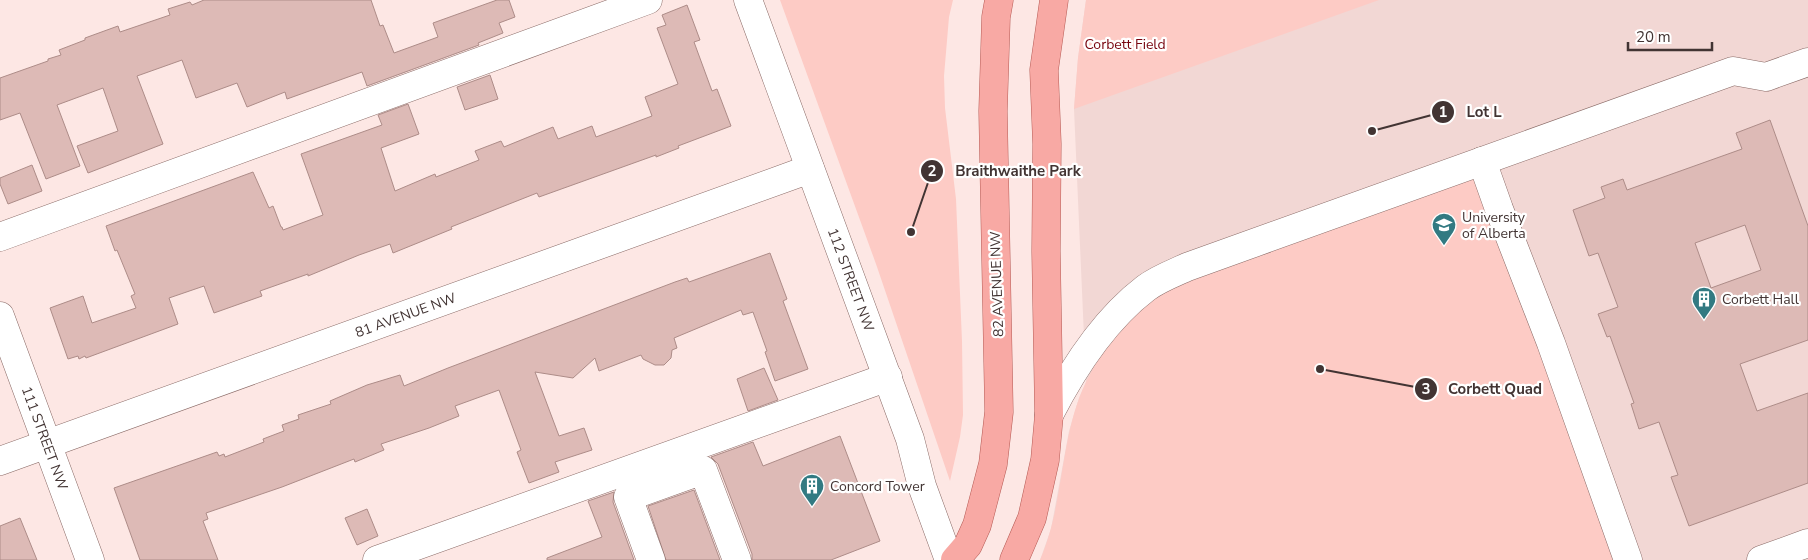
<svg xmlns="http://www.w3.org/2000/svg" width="1808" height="560" viewBox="0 0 1808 560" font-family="'Nunito Sans',sans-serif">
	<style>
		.built { fill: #f2d7d4 }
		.green { fill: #fdcbc5 }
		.building { fill: #ddbab6; stroke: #ad8c88; fill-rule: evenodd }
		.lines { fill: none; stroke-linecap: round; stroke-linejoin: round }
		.minor-casing { stroke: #896a66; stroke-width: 29 }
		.major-casing { stroke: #b65b55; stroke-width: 29 }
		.minor { stroke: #fff; stroke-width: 28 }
		.major { stroke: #f8a9a4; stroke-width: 28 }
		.labels { text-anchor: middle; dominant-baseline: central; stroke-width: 4.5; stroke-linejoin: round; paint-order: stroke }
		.park-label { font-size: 14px; fill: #77040e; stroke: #fff }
		.poi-label { font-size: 14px; fill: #423433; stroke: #fff; text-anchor: start }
		.street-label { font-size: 14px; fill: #423433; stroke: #fff }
		.leader { fill: none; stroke: #423433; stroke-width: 2 }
		.callout-dot { fill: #423433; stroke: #fff; stroke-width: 2 }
		.mark-label { font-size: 15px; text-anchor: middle; font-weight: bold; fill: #fff }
		.callout-label { font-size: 15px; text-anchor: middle; font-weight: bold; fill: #423433; stroke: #fff; stroke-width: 4.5; stroke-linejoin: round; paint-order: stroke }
	</style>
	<rect width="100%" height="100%" fill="#fde7e4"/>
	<!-- built -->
	<path class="built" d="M1086 0H1808V560H1040L1051 529 1069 431 1079 398 1086 382 1074 109 1078 58Z"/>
	<!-- green -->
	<g class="green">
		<path d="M780 0H953L949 17 944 76 945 108 956 199 962 341 963 415 960 437 950 481 876 264Z"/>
		<path d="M1086 0H1379L1074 109 1078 58Z"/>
		<path d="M1474 170 1615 560H1040C1065 503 1059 438 1086 382 1100 353 1121 325 1146 305 1187 273 1238 258 1286 240 1348 217 1411 194 1474 170Z"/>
	</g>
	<!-- building -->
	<g class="building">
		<path d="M204 0H371L380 26 383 25 394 53 438 37 433 23 497 0H509L515 17 499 23 503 33 478 43 479 45 367 86 362 72 287 99 285 92 247 107 237 83 196 98 182 60 137 76 163 144 88 173 77 146 118 131 103 88 57 105 80 166 46 179 20 113 0 120V78L48 61V59L61 55 59 50 85 40V38L118 26 120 32 170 15 168 9 190 2 192 5Z"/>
		<path d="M687 5 700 40 694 42 712 91 717 89 731 126 678 146 679 148 656 157V155L539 197 537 193 451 227 452 229 393 253 390 244 359 255 308 276V274L260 291 262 296 214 313 204 286 169 298 178 324 86 358 85 356 79 359 78 356 68 359 50 308 83 296 92 323 136 308 131 296 135 294 117 250 115 251 106 226 253 172 269 208 273 206 281 227H282L283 230 323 215 301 154 382 125 378 115 408 104 419 134 381 148 395 191 435 174 436 177 479 160 475 151 501 141 504 147 553 127 558 139 592 126 596 137 652 116 645 97 678 84 657 28 666 25 662 15Z"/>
		<path d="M490 75 498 99 465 110 457 87Z"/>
		<path d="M1770 120 1808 226V340L1740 364 1757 411 1808 393V483L1689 526 1671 477 1678 475 1659 422 1639 429 1631 404 1634 403 1610 336 1607 337 1598 314 1618 307 1598 253 1589 256 1573 210 1605 198 1601 187 1623 179 1627 190 1742 149 1736 133ZM1745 225 1761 270 1711 288 1695 243Z"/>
		<path d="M32 165 42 191 8 204 0 184V178Z"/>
		<path d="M770 253 787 299 783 301 808 369 775 381 765 352 767 351 753 312 743 315 741 310 674 338 677 348 672 350 671 358 664 365H655L643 359 641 355 599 371 595 358 573 378 535 372 559 436 584 428 592 450 555 462 559 472 529 483 517 452 521 450 499 390 455 406 459 416 429 428 381 444 384 450 355 462 354 459 282 487 206 513 208 519 203 521 218 560H140L114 488 217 452 219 456 224 454 225 457 264 442 263 439 284 431 282 425 299 419 298 415 331 404 330 401 367 385 400 375 404 386 448 368 675 282 687 278 689 282Z"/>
		<path d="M764 368 778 400 748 411 737 379Z"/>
		<path d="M840 436 880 541 831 560H752V554L718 464 711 457 753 442 763 466Z"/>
		<path d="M694 490 720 560H666L648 506Z"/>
		<path d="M614 492 613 502 634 560H547V558L602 537 588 501Z"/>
		<path d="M367 509 378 536 357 545 345 518Z"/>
		<path d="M20 518 37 560H0V526Z"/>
	</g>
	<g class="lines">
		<defs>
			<g id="minor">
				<path id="s1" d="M748 0 910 439 922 486 949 560"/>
				<path d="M1482 161 1499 209 1551 343 1628 560"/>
				<path d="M0 237 648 0"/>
				<path id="s2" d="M0 316 90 560"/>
				<path d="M1049 415C1073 368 1104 320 1146 288 1158 279 1174 273 1187 267L1733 71 1766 77 1808 62"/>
				<path id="s3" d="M0 461 810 169"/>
				<path d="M377 560 888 377"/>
				<path d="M651 560 628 497 703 470 737 560"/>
				<path d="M1761 560 1808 543"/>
			</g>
			<g id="major">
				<path d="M955 560 968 545 977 525 993 464 999 412 993 111 996 17 999 0"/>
				<path d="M1014 560 1032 518 1045 460 1049 415 1046 251 1047 144 1044 70 1054 0"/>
			</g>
		</defs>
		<!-- minor casing -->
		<use href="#minor" class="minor-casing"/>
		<!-- major casing -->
		<use href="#major" class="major-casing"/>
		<!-- minor -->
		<use href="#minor" class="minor"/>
		<!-- major -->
		<use href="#major" class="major"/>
	</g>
	<!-- icons -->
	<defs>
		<symbol id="university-pin" viewBox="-11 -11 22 30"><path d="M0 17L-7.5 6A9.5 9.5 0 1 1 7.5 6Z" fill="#327a82" stroke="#fff"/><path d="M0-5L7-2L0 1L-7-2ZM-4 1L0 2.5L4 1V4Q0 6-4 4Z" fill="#fff"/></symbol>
		<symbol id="building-pin" viewBox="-11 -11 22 30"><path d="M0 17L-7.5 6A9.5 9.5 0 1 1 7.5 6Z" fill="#327a82" stroke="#fff"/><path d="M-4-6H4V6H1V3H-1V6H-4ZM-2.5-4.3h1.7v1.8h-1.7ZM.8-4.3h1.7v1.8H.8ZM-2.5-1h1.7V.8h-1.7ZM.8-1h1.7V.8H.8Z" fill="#fff"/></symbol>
	</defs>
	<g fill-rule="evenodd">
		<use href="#university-pin" x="1430" y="211" width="28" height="38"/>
		<use href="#building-pin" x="1690" y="285" width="28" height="38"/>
		<use href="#building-pin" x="798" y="472" width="28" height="38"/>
	</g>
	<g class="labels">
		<!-- park labels -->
		<g class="park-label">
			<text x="1125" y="44">Corbett Field</text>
		</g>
		<!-- poi labels -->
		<g class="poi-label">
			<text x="1462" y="217">University<tspan x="1462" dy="16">of Alberta</tspan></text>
			<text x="1722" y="299">Corbett Hall</text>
			<text x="830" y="486">Concord Tower</text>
		</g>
		<!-- street labels -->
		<g class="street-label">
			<text stroke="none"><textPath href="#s1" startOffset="298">112 STREET NW</textPath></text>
			<text transform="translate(997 284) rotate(-92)">82 AVENUE NW</text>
			<text stroke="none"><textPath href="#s3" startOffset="431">81 AVENUE NW</textPath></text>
			<text stroke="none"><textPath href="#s2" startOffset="130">111 STREET NW</textPath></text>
		</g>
	</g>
	<!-- callouts -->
	<path class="leader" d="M1372 131L1443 112M911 232L932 171M1320 369L1426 389"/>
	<g class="callout-dot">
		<circle cx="1372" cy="131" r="5"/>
		<circle cx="911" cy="232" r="5"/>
		<circle cx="1320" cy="369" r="5"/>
		<circle cx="1443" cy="112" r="12"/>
		<circle cx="932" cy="171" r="12"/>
		<circle cx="1426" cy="389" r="12"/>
	</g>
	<g class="mark-label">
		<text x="1443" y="117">1</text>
		<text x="932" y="176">2</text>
		<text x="1426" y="394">3</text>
	</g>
	<g class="callout-label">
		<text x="1484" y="117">Lot L</text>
		<text x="1018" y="176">Braithwaithe Park</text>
		<text x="1495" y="394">Corbett Quad</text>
	</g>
	<!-- scale -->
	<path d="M1628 42v8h84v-8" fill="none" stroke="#423433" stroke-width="2.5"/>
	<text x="1636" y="42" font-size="15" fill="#423433" stroke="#ffffff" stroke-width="4" paint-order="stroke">20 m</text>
</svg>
